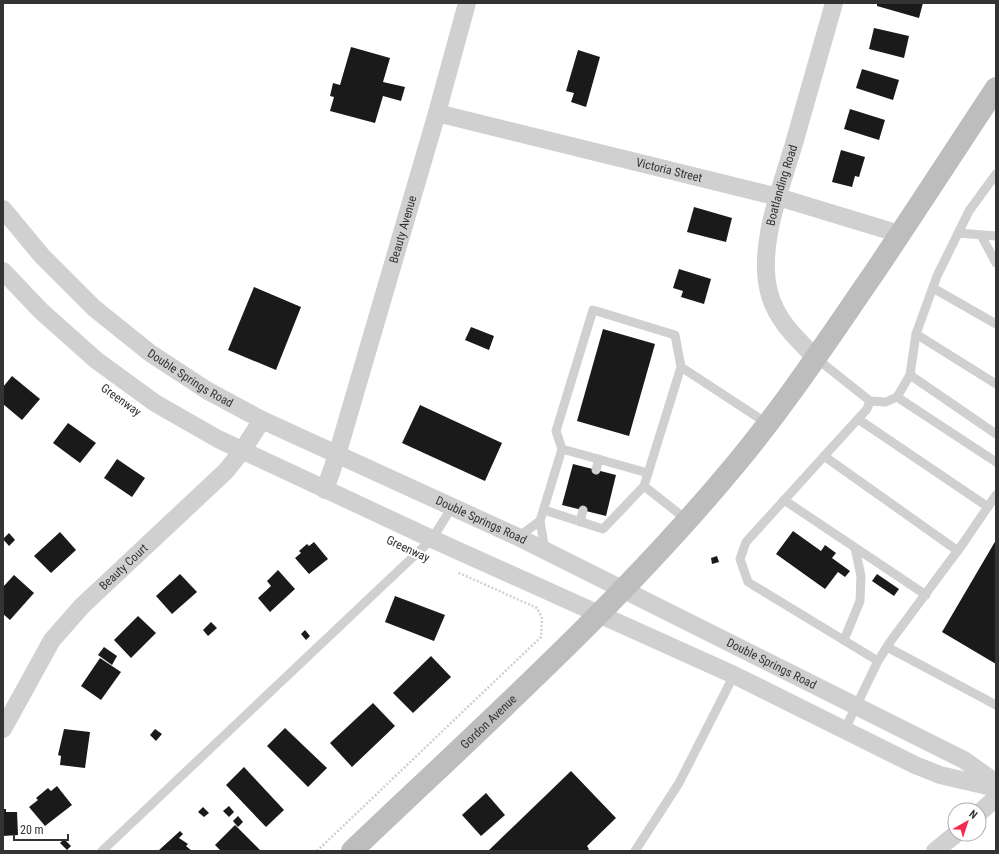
<svg xmlns="http://www.w3.org/2000/svg" width="999" height="854" viewBox="0 0 999 854" font-family="'Roboto Condensed',sans-serif">
	<style>
		.building { fill: #1a1a1a }
		.lines { fill: none; stroke-linecap: round; stroke-linejoin: round }
		.path { stroke: #d0d0d0; stroke-width: 2.5; stroke-dasharray: 2 2; stroke-linecap: butt }
		.lane { stroke: #d0d0d0; stroke-width: 9 }
		.street { stroke: #d0d0d0; stroke-width: 18 }
		.secondary { stroke: #bdbdbd; stroke-width: 22 }
		.labels { text-anchor: middle; dominant-baseline: central; stroke-width: 4; stroke-linejoin: round; paint-order: stroke }
		.street-label { font-size: 12px; fill: #333; stroke: #fff }
	</style>
	<rect width="100%" height="100%" fill="#fff"/>
	<!-- building -->
	<g class="building">
		<path d="M877 3H923L919 18 877 6Z"/>
		<path d="M874 28 909 36 904 58 869 49Z"/>
		<path d="M351 47 390 58 383 82 405 87 401 101 383 96 375 123 330 111 334 97 330 96 333 83 340 85Z"/>
		<path d="M578 50 600 57 586 107 571 102 574 93 566 91Z"/>
		<path d="M862 69 899 80 893 100 856 88Z"/>
		<path d="M850 109 885 120 879 140 844 129Z"/>
		<path d="M841 150 865 157 859 177 855 176 852 187 832 182Z"/>
		<path d="M694 207 732 218 726 242 687 232Z"/>
		<path d="M679 269 711 279 704 304 681 297 683 291 673 288Z"/>
		<path d="M254 287 301 307 276 370 228 350Z"/>
		<path d="M471 327 494 336 489 350 465 340Z"/>
		<path d="M603 329 655 344 629 436 577 421Z"/>
		<path d="M12 376 40 399 22 420 3 404V387Z"/>
		<path d="M420 405 502 443 485 481 402 443Z"/>
		<path d="M68 423 96 443 80 463 53 443Z"/>
		<path d="M117 459 145 478 132 497 104 478Z"/>
		<path d="M573 464 616 475 606 516 562 505Z"/>
		<path d="M793 531 821 551 825 545 836 553 832 558 850 571 845 577 838 572 825 589 776 554Z"/>
		<path d="M60 532 76 550 51 573 34 556Z"/>
		<path d="M9 533 15 540 9 546 3 539Z"/>
		<path d="M996 540V664L942 632Z"/>
		<path d="M314 542 328 559 309 574 295 558 301 553 299 551 307 544 309 546Z"/>
		<path d="M717 556 719 562 712 564 711 558Z"/>
		<path d="M278 570 295 589 270 612 258 598 271 586 267 581Z"/>
		<path d="M180 574 197 592 172 614 156 596Z"/>
		<path d="M877 574 899 589 894 596 872 581Z"/>
		<path d="M14 575 34 593 10 620 3 614V587Z"/>
		<path d="M395 596 445 615 434 641 385 622Z"/>
		<path d="M138 616 156 633 131 658 114 640Z"/>
		<path d="M211 622 217 628 208 636 203 630Z"/>
		<path d="M305 630 310 636 306 640 301 634Z"/>
		<path d="M104 647 117 656 112 665 98 655Z"/>
		<path d="M431 656 451 677 413 713 393 693Z"/>
		<path d="M100 658 121 672 101 700 81 686Z"/>
		<path d="M373 703 395 726 352 767 330 743Z"/>
		<path d="M285 728 327 768 308 787 267 746Z"/>
		<path d="M64 729 90 732 85 768 60 765 61 756 58 755Z"/>
		<path d="M155 729 162 734 156 741 150 735Z"/>
		<path d="M244 767 284 810 266 827 226 785Z"/>
		<path d="M571 771 616 818 587 846 589 849 587 851H488Z"/>
		<path d="M57 786 72 805 45 826 29 807 38 800 36 798 48 788 51 791Z"/>
		<path d="M486 793 505 815 481 836 462 815Z"/>
		<path d="M229 806 234 812 229 817 223 811Z"/>
		<path d="M203 807 209 813 204 817 198 812Z"/>
		<path d="M3 809H6V812H17L18 835 3 836Z"/>
		<path d="M238 816 243 822 238 827 233 821Z"/>
		<path d="M235 825 261 851H221L215 845Z"/>
		<path d="M180 831 183 834 179 838 188 844 186 846 192 851H158Z"/>
		<path d="M64 839 71 846 67 850 60 843Z"/>
	</g>
	<g class="lines">
		<!-- path -->
		<path class="path" d="M317 851 541 637 542 618 537 608 457 572"/>
		<!-- lane -->
		<g class="lane">
			<path d="M958 233 996 236"/>
			<path d="M981 235 996 263"/>
			<path d="M933 288 996 324"/>
			<path d="M916 334 996 384"/>
			<path d="M816 358 870 401 867 409 746 542 740 559 748 582 878 661"/>
			<path d="M681 367 768 424"/>
			<path d="M910 375 996 434"/>
			<path d="M897 397 996 462"/>
			<path d="M870 401 886 402 897 397 910 375 916 334 937 276 969 211 996 174"/>
			<path d="M858 419 988 507"/>
			<path d="M562 449 648 473"/>
			<path d="M824 456 958 551"/>
			<path d="M596 470 599 459"/>
			<path d="M784 500 926 595"/>
			<path d="M544 510 603 529 644 486 687 520"/>
			<path d="M540 521 562 449 556 431 593 310 675 335 681 367 644 486"/>
			<path d="M580 522 583 510"/>
			<path d="M518 537 540 521 545 550"/>
			<path d="M844 640 860 601 861 576 855 548"/>
			<path d="M887 647 996 705"/>
			<path d="M845 729 878 661 890 642 964 542 996 495"/>
			<path d="M102 851 432 539 452 507"/>
			<path d="M635 851 679 783 734 675"/>
		</g>
		<!-- street -->
		<g class="street">
			<path id="s1" d="M437 113 778 197 900 234"/>
			<path id="s2" d="M3 209 42 256 94 308 150 353 208 391 262 420 518 537 964 760 996 783"/>
			<path d="M3 271 41 311 96 360 155 403 218 439 432 539 734 675 915 765 940 775 996 788"/>
			<path id="s3" d="M816 358C796 338 776 320 769 292 757 245 782 186 795 140 808 95 821 49 834 3"/>
			<path id="s4" d="M325 490 337 455 437 113 467 3"/>
			<path id="s5" d="M3 729 52 640 82 606 226 471 242 451 262 420"/>
			<path d="M979 813 996 798"/>
			<path d="M935 851 956 834"/>
		</g>
		<!-- secondary -->
		<path class="secondary" id="s6" d="M352 851C483 726 619 605 735 465 786 404 829 338 874 273 915 212 955 150 996 88"/>
	</g>
	<g class="labels">
		<!-- street labels -->
		<g class="street-label">
			<text stroke="none"><textPath href="#s1" startOffset="239">Victoria Street</textPath></text>
			<text stroke="none"><textPath href="#s3" startOffset="191">Boatlanding Road</textPath></text>
			<text stroke="none"><textPath href="#s4" startOffset="272">Beauty Avenue</textPath></text>
			<text stroke="none"><textPath href="#s2" startOffset="254">Double Springs Road</textPath></text>
			<text transform="translate(121 400) rotate(36)">Greenway</text>
			<text stroke="none"><textPath href="#s2" startOffset="578">Double Springs Road</textPath></text>
			<text transform="translate(408 549) rotate(25)">Greenway</text>
			<text stroke="none"><textPath href="#s5" startOffset="204">Beauty Court</textPath></text>
			<text stroke="none"><textPath href="#s2" startOffset="902">Double Springs Road</textPath></text>
			<text stroke="none"><textPath href="#s6" startOffset="188">Gordon Avenue</textPath></text>
		</g>
	</g>
	<!-- border -->
	<rect width="999" height="854" fill="none" stroke="#333333" stroke-width="8"/>
	<!-- north arrow -->
	<g transform="translate(967 822) rotate(39)"><circle r="19" fill="#ffffff" stroke="#adadad"/>
	<path d="M0-3L7 15L0 10L-7 15Z" fill="#f5294d"/>
	<text y="-6" font-size="11" font-weight="bold" text-anchor="middle" fill="#333333">N</text>
	</g>
	<!-- scale -->
	<path d="M14 834v6h54v-6" fill="none" stroke="#333333" stroke-width="2"/>
	<text x="20" y="834" font-size="12" fill="#333333" stroke="#ffffff" stroke-width="3" paint-order="stroke">20 m</text>
</svg>
